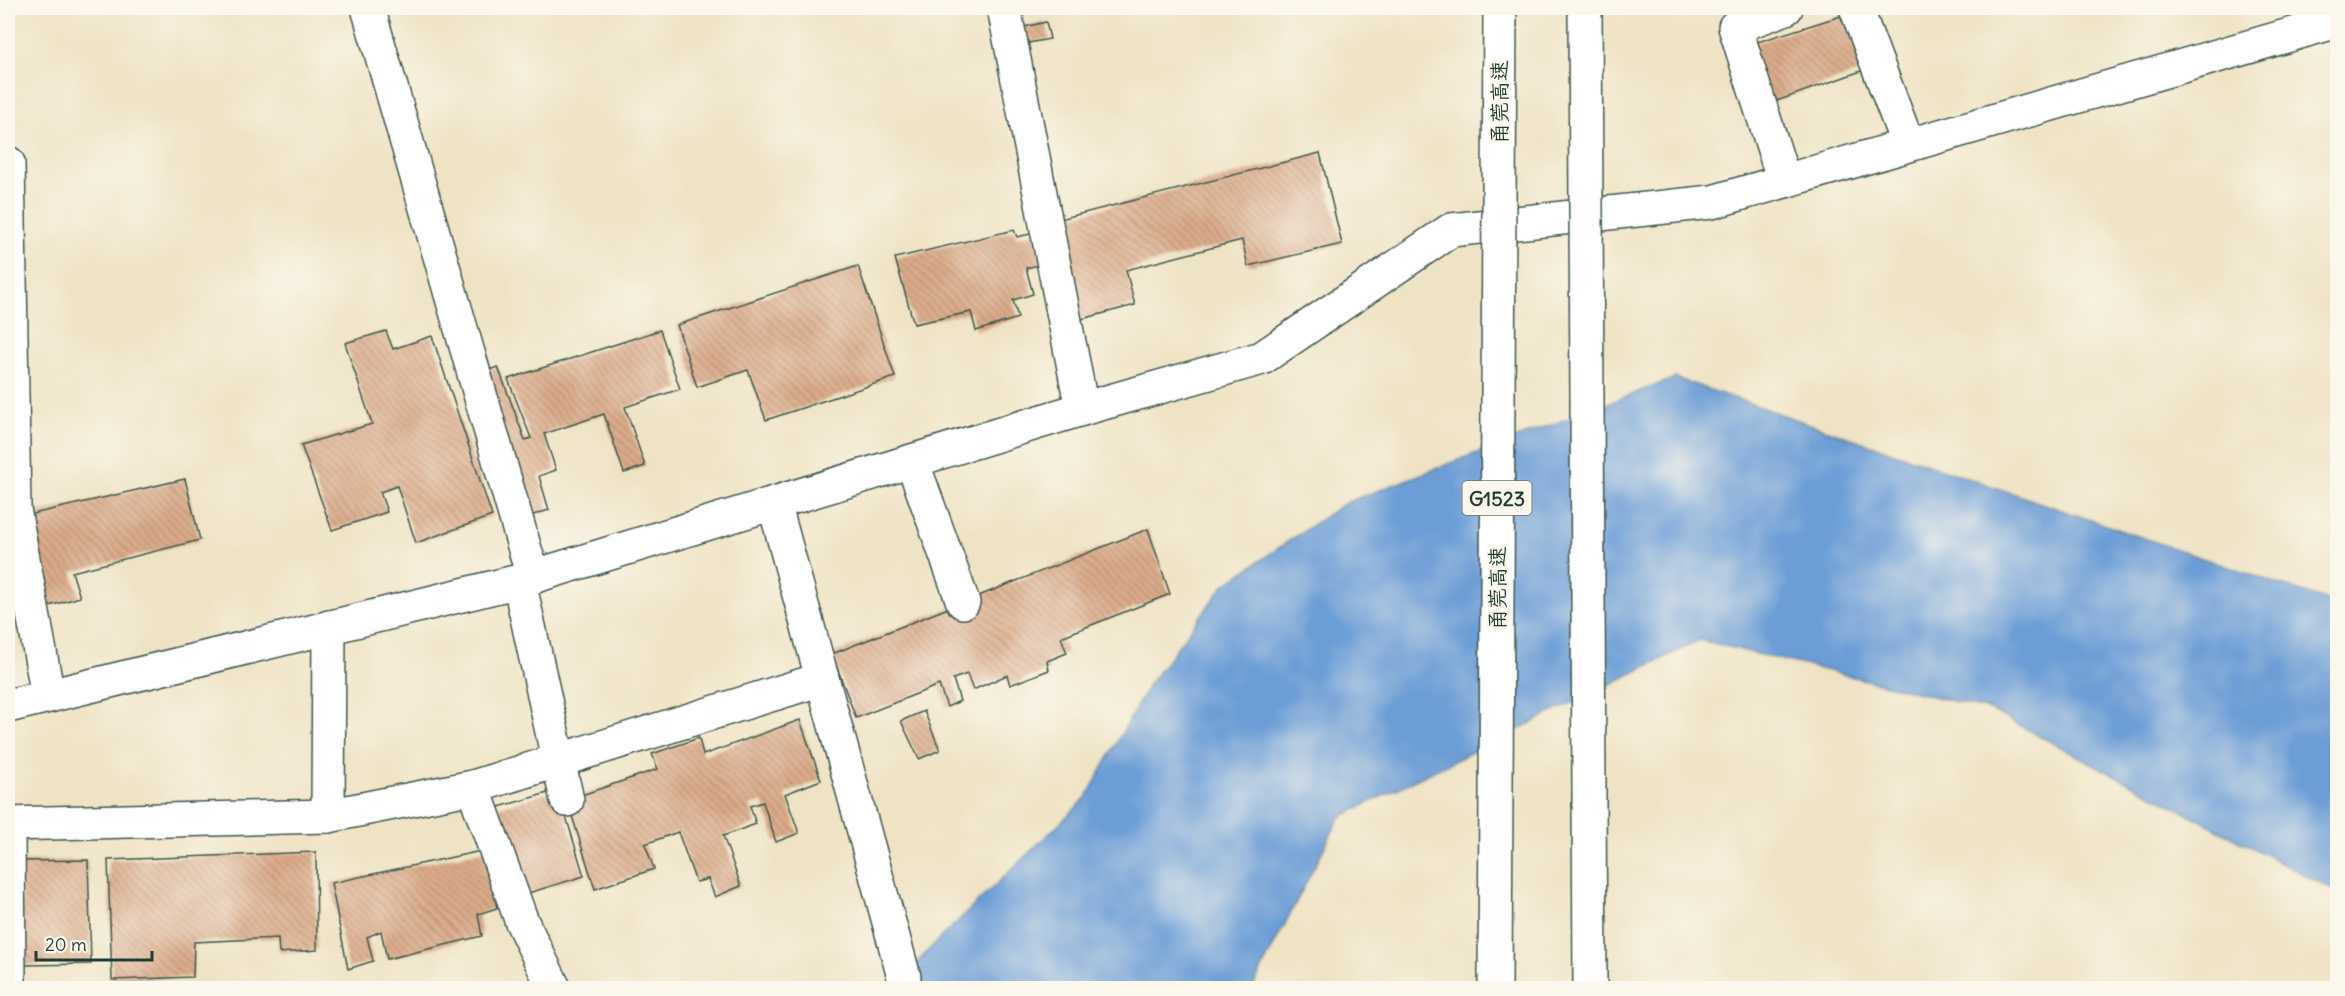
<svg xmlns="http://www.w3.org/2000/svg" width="2345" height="996" viewBox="0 0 2345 996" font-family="Delius,'LXGW WenKai TC',sans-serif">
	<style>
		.water { fill: #6c9dd6; stroke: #466d85; stroke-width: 1.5 }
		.building { fill: url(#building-back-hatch) }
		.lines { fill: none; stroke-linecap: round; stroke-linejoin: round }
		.minor-casing { stroke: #3e564a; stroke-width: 36 }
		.minor { stroke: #fff; stroke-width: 33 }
		.highway-bridge-casing { stroke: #3e564a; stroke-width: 36; stroke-linecap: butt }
		.highway-bridge { stroke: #fff; stroke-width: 33 }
		.labels { text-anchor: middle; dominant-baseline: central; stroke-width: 5; stroke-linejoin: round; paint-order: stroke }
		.shield { fill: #fbf7ec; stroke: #61756b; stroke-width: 1.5 }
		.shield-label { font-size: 20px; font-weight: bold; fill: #1f3d34 }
		.street-label { font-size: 21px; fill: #1f3d34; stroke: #fbf7ec }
	</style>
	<defs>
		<pattern id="building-back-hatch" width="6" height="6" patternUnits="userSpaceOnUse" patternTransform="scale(1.5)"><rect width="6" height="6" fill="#dcac8a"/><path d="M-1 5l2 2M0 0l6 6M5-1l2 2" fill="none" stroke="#b28d72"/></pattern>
	</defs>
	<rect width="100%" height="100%" fill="#fbf7ec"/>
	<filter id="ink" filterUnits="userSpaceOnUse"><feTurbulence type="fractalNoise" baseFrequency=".0167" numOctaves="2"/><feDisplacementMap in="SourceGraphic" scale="12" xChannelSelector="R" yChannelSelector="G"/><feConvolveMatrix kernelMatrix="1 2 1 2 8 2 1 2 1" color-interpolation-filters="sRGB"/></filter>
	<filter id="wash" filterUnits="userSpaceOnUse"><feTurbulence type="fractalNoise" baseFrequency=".008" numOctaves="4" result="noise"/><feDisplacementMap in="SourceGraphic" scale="24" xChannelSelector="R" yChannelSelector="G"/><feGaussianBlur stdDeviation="1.35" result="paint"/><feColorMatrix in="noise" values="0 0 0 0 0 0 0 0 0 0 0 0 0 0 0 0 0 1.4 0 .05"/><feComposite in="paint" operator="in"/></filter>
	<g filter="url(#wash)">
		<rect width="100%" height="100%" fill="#efe3c5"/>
		<!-- water -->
		<path class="water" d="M1675 378 2337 604V892L1990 710 1700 640 1340 817 1252 988H894L938 940 1086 798 1148 686 1224 585 1345 503Z"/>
		<g id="blocks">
			<!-- building -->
			<g class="building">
				<path d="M1844 15 1864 70 1771 103 1751 44Z"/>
				<path d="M1046 22 1050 39 1017 45 1015 29Z"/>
				<path d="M1320 153 1342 244 1248 266 1242 240 1126 270 1135 305 1078 320 1052 221Z"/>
				<path d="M1014 230 1017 237 1035 233 1043 264 1026 268 1033 294 1013 300 1018 318 976 331 971 312 914 324 895 258Z"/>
				<path d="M858 266 895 377 766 420 748 370 697 387 677 325Z"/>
				<path d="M660 330 680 389 625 407 645 466 624 473 604 414 544 434 556 470 539 476 549 510 527 517 477 374 498 367 525 440 531 438 508 379Z"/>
				<path d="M386 331 393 349 432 336 492 516 416 543 397 486 380 492 387 512 332 530 301 445 372 424 345 343Z"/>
				<path d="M185 479 200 540 72 572 80 597 46 607 24 516Z"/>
				<path d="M1148 529 1170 594 1061 637 1067 653 1047 661 1049 670 1010 685 1007 675 973 690 967 674 953 679 960 701 947 707 939 685 856 718 832 654Z"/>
				<path d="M924 711 940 750 919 759 901 721Z"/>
				<path d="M800 720 821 780 785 794 799 833 776 842 763 802 750 806 756 824 723 836 741 886 715 897 708 879 696 882 678 832 645 844 654 869 595 889 567 800 658 769 652 754 699 738 703 755Z"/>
				<path d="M558 790 584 876 522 895 492 809Z"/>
				<path d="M486 850 497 908 478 914 482 936 387 959 381 931 367 937 373 961 348 969 331 883Z"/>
				<path d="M316 852 317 950 279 953 278 938 194 942 193 977 112 980 108 860Z"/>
				<path d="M88 860 91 964 24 965 20 861Z"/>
			</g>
		</g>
	</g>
	<g filter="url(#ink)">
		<use href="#blocks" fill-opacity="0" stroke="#3e564a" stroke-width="1.5"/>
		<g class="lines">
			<defs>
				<g id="minor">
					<path d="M368 8 533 577"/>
					<path d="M1004 8 1082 409"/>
					<path d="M1856 8 1908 145"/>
					<path d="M8 163 14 509 48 696"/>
					<path d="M1784 181 1735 27 1786 8"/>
					<path d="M912 461 963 602"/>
					<path d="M774 503 904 977"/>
					<path d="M519 581 567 800"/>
					<path d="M329 627 328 816 473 787 522 922 554 988"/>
					<path d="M8 706 519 581 1082 409 1262 358 1451 230 1712 202 2338 21"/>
					<path d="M473 787 822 679"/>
					<path d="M8 824 328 816"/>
					<path d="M8 829 9 988"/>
				</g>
			</defs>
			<!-- minor casing -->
			<use href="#minor" class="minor-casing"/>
			<!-- minor -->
			<use href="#minor" class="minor"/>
			<defs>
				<g id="highway-bridge">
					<path d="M1585 8 1590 988"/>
					<path d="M1495 988 1500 8"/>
				</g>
			</defs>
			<!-- highway-bridge casing -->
			<use href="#highway-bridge" class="highway-bridge-casing"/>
			<!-- highway-bridge -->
			<use href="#highway-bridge" class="highway-bridge"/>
		</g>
	</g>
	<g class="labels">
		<!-- shield labels -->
		<rect class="shield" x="1462.5" y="481" width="69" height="34" rx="4.5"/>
		<g class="shield-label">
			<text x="1497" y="498">G1523</text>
		</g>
		<!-- street labels -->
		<g class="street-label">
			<text transform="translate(1499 102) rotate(-90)">甬莞高速</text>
			<text transform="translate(1497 588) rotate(-90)">甬莞高速</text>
		</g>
	</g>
	<!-- margin -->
	<rect width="2345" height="996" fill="none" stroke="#fbf7ec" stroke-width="30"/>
	<!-- scale -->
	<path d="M36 951v9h116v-9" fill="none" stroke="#1f3d34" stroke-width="3"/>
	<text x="45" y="951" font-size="18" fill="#1f3d34" stroke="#fbf7ec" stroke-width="4.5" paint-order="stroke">20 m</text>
</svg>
